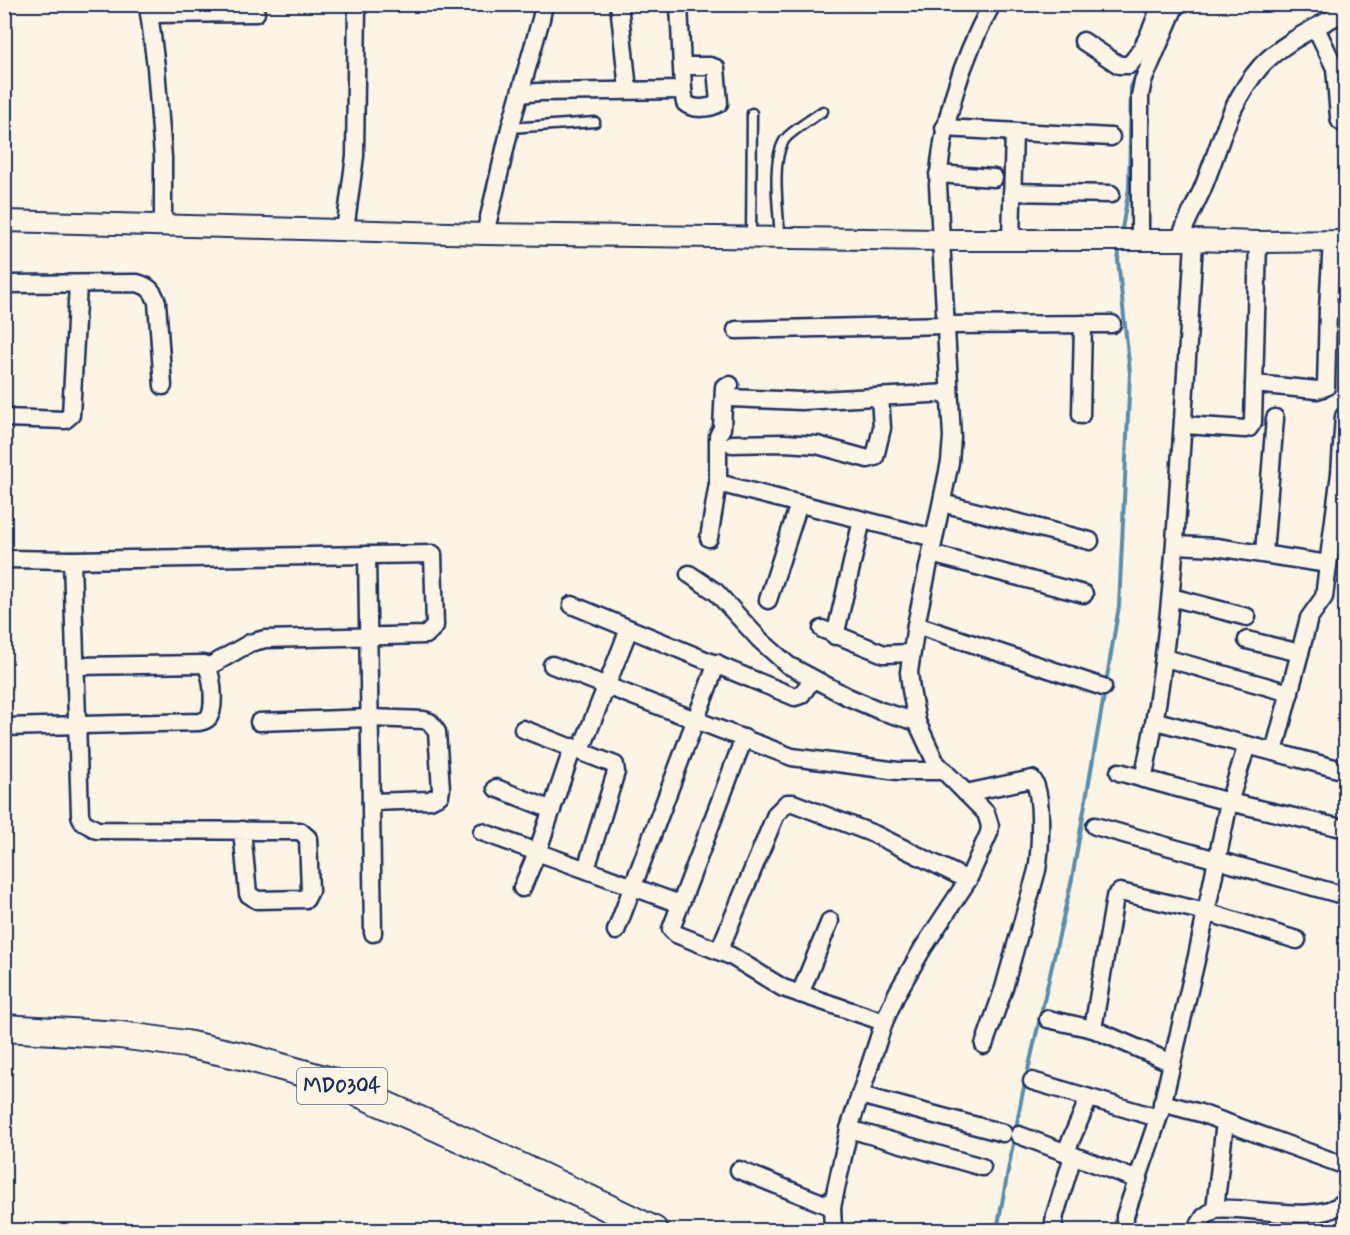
<svg xmlns="http://www.w3.org/2000/svg" width="1350" height="1235" viewBox="0 0 1350 1235" font-family="Mynerve,sans-serif">
	<style>
		.lines { fill: none; stroke-linecap: round; stroke-linejoin: round }
		.stream { stroke: #588dad; stroke-width: 4 }
		.service-casing { stroke: #1b2f5e; stroke-width: 13 }
		.minor-casing { stroke: #1b2f5e; stroke-width: 21 }
		.tertiary-casing { stroke: #1b2f5e; stroke-width: 24 }
		.primary-casing { stroke: #1b2f5e; stroke-width: 30 }
		.service { stroke: #fcf5e5; stroke-width: 8 }
		.minor { stroke: #fcf5e5; stroke-width: 16 }
		.tertiary { stroke: #fcf5e5; stroke-width: 20 }
		.primary { stroke: #fcf5e5; stroke-width: 26 }
		.labels { text-anchor: middle; dominant-baseline: central; stroke-width: 4.5; stroke-linejoin: round; paint-order: stroke }
		.shield { fill: #fcf5e5; stroke: #5e6a86; stroke-width: 1.5 }
		.shield-label { font-size: 21px; font-weight: bold; fill: #1b2f5e }
	</style>
	<rect width="100%" height="100%" fill="#fcf5e5"/>
	<filter id="ink" filterUnits="userSpaceOnUse"><feTurbulence type="fractalNoise" baseFrequency=".0167" numOctaves="2"/><feDisplacementMap in="SourceGraphic" scale="12" xChannelSelector="R" yChannelSelector="G"/><feConvolveMatrix kernelMatrix="1 2 1 2 8 2 1 2 1" color-interpolation-filters="sRGB"/></filter>
	<g filter="url(#ink)">
		<g class="lines">
			<!-- stream -->
			<g class="stream">
				<path d="M1121 235 1129 188 1131 87 1143 60"/>
				<path d="M1106 683 1119 606 1130 373 1118 260 1120 245"/>
				<path d="M997 1230 1022 1096 1072 879 1105 690"/>
			</g>
			<defs>
				<g id="service">
					<path d="M510 128 595 122"/>
					<path d="M751 237 752 113"/>
					<path d="M780 238C779 213 769 153 788 136 798 127 811 119 823 111"/>
				</g>
				<g id="minor">
					<path d="M148 4 156 67 163 157V226"/>
					<path d="M619 4 628 90"/>
					<path d="M679 4 683 90 685 103C693 110 710 109 719 103L716 68 710 66H682"/>
					<path d="M149 14 256 13"/>
					<path d="M1316 28 1335 68 1339 117 1340 121 1346 125"/>
					<path d="M1083 41 1119 65H1129C1145 49 1153 25 1161 4"/>
					<path d="M520 94 538 92 683 90"/>
					<path d="M944 128 1111 137"/>
					<path d="M938 174 994 178"/>
					<path d="M1012 192 1111 194"/>
					<path d="M345 230 355 156 357 4"/>
					<path d="M485 234 510 128 541 19 544 4"/>
					<path d="M1011 240 1014 132"/>
					<path d="M1140 240V96L1143 81 1176 4"/>
					<path d="M1179 240C1186 223 1194 207 1202 190 1221 145 1227 105 1261 66 1283 42 1317 27 1346 11"/>
					<path d="M4 284 137 283C149 286 153 291 157 302L163 386"/>
					<path d="M1328 309 1346 310"/>
					<path d="M736 330 947 325 1112 324"/>
					<path d="M1254 384 1317 390 1326 387 1328 309 1332 241"/>
					<path d="M730 398 801 401 949 393"/>
					<path d="M1081 415 1083 324"/>
					<path d="M4 418 65 420 71 415 78 284"/>
					<path d="M1184 425 1245 429 1249 428 1253 422 1258 242"/>
					<path d="M732 444 784 443 817 445 868 459 875 457 882 428 880 397"/>
					<path d="M718 483 934 538"/>
					<path d="M942 503 1090 541"/>
					<path d="M709 538 718 483V436L722 428 724 387 730 385"/>
					<path d="M1176 545 1216 547 1328 564"/>
					<path d="M1264 553 1275 418"/>
					<path d="M931 554 1084 594"/>
					<path d="M367 555 373 933"/>
					<path d="M4 559 72 560 433 554 435 626 426 635 265 639 250 643 208 667"/>
					<path d="M72 560 80 815 83 822 97 830 300 831 308 838 310 891 306 899 257 900 248 894 242 830"/>
					<path d="M689 574 716 592 760 640 788 665 848 697 881 711 917 722"/>
					<path d="M1171 597 1247 617"/>
					<path d="M768 600 799 504"/>
					<path d="M572 605 795 697 801 695 812 680"/>
					<path d="M916 625 1103 687"/>
					<path d="M822 629 884 654 911 653"/>
					<path d="M835 636 862 520"/>
					<path d="M1247 640 1300 653"/>
					<path d="M1165 658 1290 693"/>
					<path d="M552 665 792 757 898 771H945"/>
					<path d="M1156 721 1346 771"/>
					<path d="M259 722 370 718 424 720 430 722 437 732 441 789 440 795 430 800 371 802"/>
					<path d="M4 727 199 722C204 721 208 720 210 715 215 705 213 670 204 664L77 666"/>
					<path d="M523 729 615 765 616 772 586 869"/>
					<path d="M744 738 671 929 676 934 731 956 783 988 884 1022"/>
					<path d="M581 750 629 629"/>
					<path d="M1274 752 1309 618 1324 597 1340 473 1344 416H1346"/>
					<path d="M1119 772 1229 802 1346 829"/>
					<path d="M1143 779C1165 680 1173 581 1179 481 1184 401 1190 320 1194 240"/>
					<path d="M496 788 552 810"/>
					<path d="M966 793 1032 779C1044 790 1040 853 1037 870L1004 988 984 1045"/>
					<path d="M1095 826 1346 896"/>
					<path d="M482 832 680 904"/>
					<path d="M522 888 537 853 573 747"/>
					<path d="M616 931 717 663"/>
					<path d="M719 951 776 814 787 803H793L874 834 968 880"/>
					<path d="M800 994 830 921"/>
					<path d="M1048 1019 1093 1029 1172 1063"/>
					<path d="M1093 1029 1115 897 1120 892 1206 912 1297 940"/>
					<path d="M1032 1081 1158 1118"/>
					<path d="M860 1095 1003 1133"/>
					<path d="M1162 1103 1200 1113 1346 1166"/>
					<path d="M849 1129 982 1167"/>
					<path d="M1019 1135 1138 1180"/>
					<path d="M739 1170 832 1207"/>
					<path d="M1215 1209 1225 1122"/>
					<path d="M833 1230 832 1207 849 1129 884 1022 897 993 923 948 968 880 989 833 990 826 986 813 936 763 917 722 911 690 909 672 916 625 950 462 952 437 938 185C942 121 961 61 992 4"/>
					<path d="M1053 1230 1055 1215 1073 1156 1067 1149 1089 1098"/>
					<path d="M1128 1230 1125 1224V1216L1161 1110 1197 956 1229 802 1247 745"/>
					<path d="M1196 1230 1204 1217 1215 1209C1248 1205 1321 1227 1346 1200"/>
				</g>
				<path id="tertiary" d="M4 221 485 234 941 240H1194L1258 242 1346 241"/>
				<path id="primary" d="M4 1028 120 1035 186 1044 246 1057 331 1081 440 1129 590 1199 654 1230"/>
			</defs>
			<!-- service casing -->
			<use href="#service" class="service-casing"/>
			<!-- minor casing -->
			<use href="#minor" class="minor-casing"/>
			<!-- tertiary casing -->
			<use href="#tertiary" class="tertiary-casing"/>
			<!-- primary casing -->
			<use href="#primary" class="primary-casing"/>
			<!-- service -->
			<use href="#service" class="service"/>
			<!-- minor -->
			<use href="#minor" class="minor"/>
			<!-- tertiary -->
			<use href="#tertiary" class="tertiary"/>
			<!-- primary -->
			<use href="#primary" class="primary"/>
		</g>
	</g>
	<g class="labels">
		<!-- shield labels -->
		<rect class="shield" x="297" y="1068" width="90" height="36" rx="4.5"/>
		<g class="shield-label">
			<text x="342" y="1086">MD0304</text>
		</g>
	</g>
	<!-- margin -->
	<rect width="1350" height="1235" fill="none" stroke="#fcf5e5" stroke-width="24"/>
	<rect x="12" y="12" width="1326" height="1211" fill="none" stroke="#1b2f5e" stroke-width="2" filter="url(#ink)"/>
</svg>
